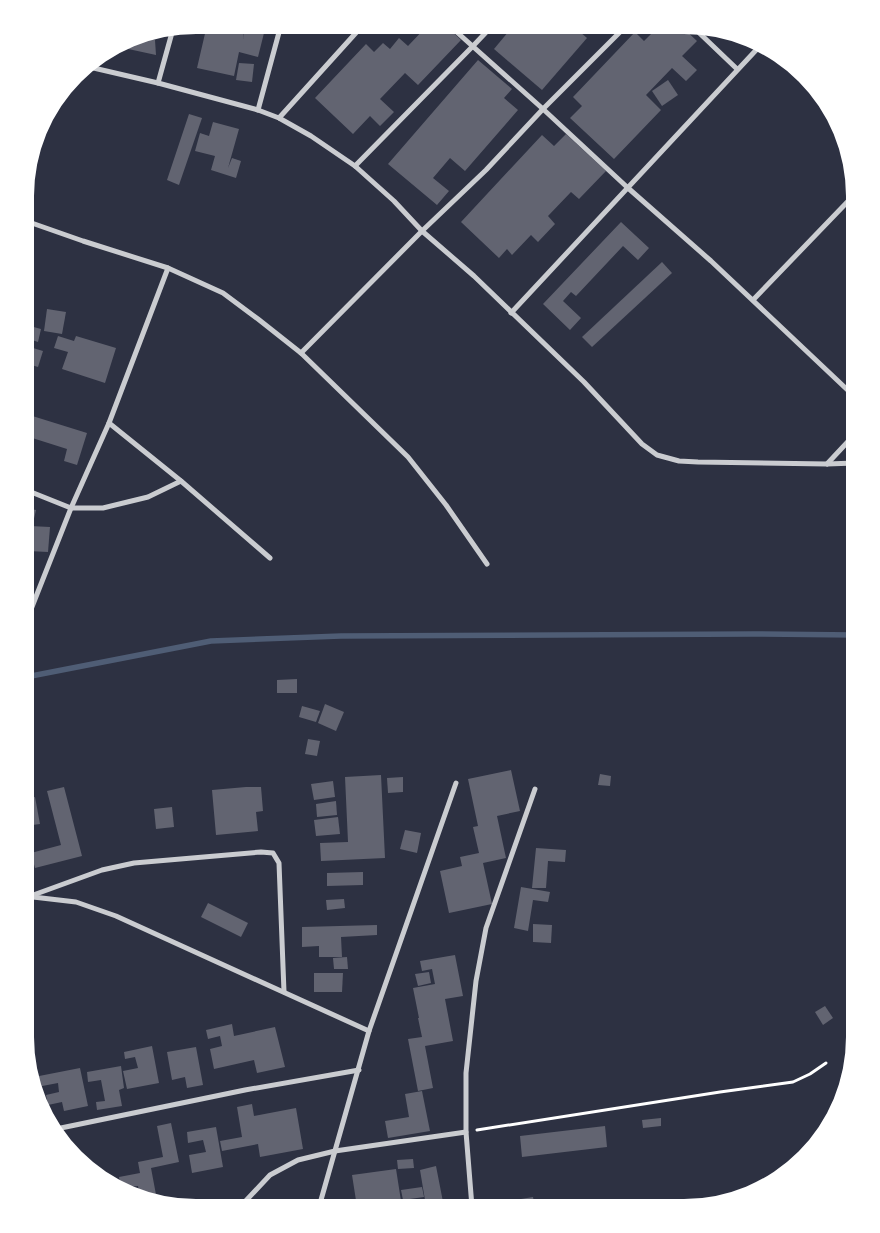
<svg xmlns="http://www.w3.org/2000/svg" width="880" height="1233" viewBox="0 0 880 1233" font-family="'Source Sans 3',sans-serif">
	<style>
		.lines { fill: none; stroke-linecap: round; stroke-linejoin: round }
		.stream { stroke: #4f5d75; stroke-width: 5.5 }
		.building { fill: #626471 }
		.path { stroke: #fff; stroke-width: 3 }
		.minor { stroke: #caccd0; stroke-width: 5 }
	</style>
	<rect width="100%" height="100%" fill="#2d3142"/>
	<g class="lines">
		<!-- stream -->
		<path class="stream" d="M26 677 211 641 341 636 753 634 855 635"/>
	</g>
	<!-- building -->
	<g class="building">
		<path d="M207 25H245L243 39 246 25H266L258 57 239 52 234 76 197 68Z"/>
		<path d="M427 26H446L461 40 418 85 405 73 380 99 394 112 380 126 370 116 353 134 315 98 366 44 374 52 383 43 390 49 399 38 408 46Z"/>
		<path d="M513 26H573L587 38 542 90 494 49Z"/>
		<path d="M586 26H602L595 34Z"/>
		<path d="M659 26H681L697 41 682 56 697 70 686 81 672 68 646 95 661 110 614 159 570 118 582 106 573 97 635 32 644 41Z"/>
		<path d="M146 33 145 38 155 40 156 55 119 47 141 34Z"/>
		<path d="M478 60 512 89 504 98 518 110 465 171 450 158 433 178 449 191 437 205 388 164Z"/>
		<path d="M239 63 254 64 252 82 236 80Z"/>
		<path d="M668 80 678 95 662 106 652 91Z"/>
		<path d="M189 114 202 118 179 185 167 180Z"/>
		<path d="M213 122 239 129 228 168 232 158 241 161 236 178 211 170 215 156 195 151 200 133 209 136Z"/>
		<path d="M566 134 606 171 579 199 571 192 548 216 555 224 538 242 531 235 512 255 507 249 499 258 461 222 542 135 554 146Z"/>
		<path d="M621 222 649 248 638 260 623 246 576 296 571 292 563 301 581 318 570 330 543 304Z"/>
		<path d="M662 262 672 273 592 347 582 337Z"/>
		<path d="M47 309 66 312 62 334 44 331Z"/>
		<path d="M30 326 41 329 38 342 26 338Z"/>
		<path d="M58 336 74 341 76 336 116 348 105 383 62 369 68 352 54 348Z"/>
		<path d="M33 348 43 351 38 367 28 364Z"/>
		<path d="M26 414 87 433 77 465 64 461 67 449 26 436Z"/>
		<path d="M26 508 36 510 33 523 26 521Z"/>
		<path d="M30 526 50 527 48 552 28 551Z"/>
		<path d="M297 679V693H277V680Z"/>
		<path d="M325 704 344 712 336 731 318 723Z"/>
		<path d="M302 706 320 711 316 722 299 717Z"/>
		<path d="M308 739 320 741 317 756 305 754Z"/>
		<path d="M511 770 520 811 497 816 506 858 483 863 492 904 449 913 440 871 462 866 460 857 479 853 473 827 478 826 468 779Z"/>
		<path d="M600 774 611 776 610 786 598 785Z"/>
		<path d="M381 775 385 858 321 861 320 843 348 842 345 777Z"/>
		<path d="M403 777V792L388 793 387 778Z"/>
		<path d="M333 781 335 797 314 800 311 784Z"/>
		<path d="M64 787 82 856 35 868 31 853 61 845 47 791Z"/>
		<path d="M246 787H261L263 811 256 812 258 831 216 835 212 790Z"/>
		<path d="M35 797 40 824 25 826V799Z"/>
		<path d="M336 801 337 815 317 817 316 804Z"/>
		<path d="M172 807 174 827 156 829 154 809Z"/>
		<path d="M338 817 340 834 316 836 314 820Z"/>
		<path d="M405 830 421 833 417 853 400 849Z"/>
		<path d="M536 848 566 850 565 862 548 861 546 888H532Z"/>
		<path d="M363 872V885L327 886V873Z"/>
		<path d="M521 887 550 892 548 902 533 900 528 931 514 928Z"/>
		<path d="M344 899 345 908 327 910 326 900Z"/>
		<path d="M208 903 248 923 241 937 201 917Z"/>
		<path d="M533 924 552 925 551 943 533 942Z"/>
		<path d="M377 925V935L341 937 342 957H319V946L302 947V927Z"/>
		<path d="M455 955 463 996 445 999 453 1041 425 1046 433 1088 418 1091 408 1039 422 1037 418 1018H419L413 988 435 984 432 969 422 971 420 961Z"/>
		<path d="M347 957 348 969H334L333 958Z"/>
		<path d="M429 972 431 983 418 986 415 974Z"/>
		<path d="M314 973H343L342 992H314Z"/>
		<path d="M825 1006 833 1018 823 1025 815 1012Z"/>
		<path d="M232 1024 234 1036 275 1027 285 1067 257 1073 254 1060 214 1069 210 1049 222 1046 220 1036 208 1039 206 1030Z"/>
		<path d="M152 1046 159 1083 127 1089 123 1071 138 1068 135 1057 125 1059 124 1052Z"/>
		<path d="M196 1047 203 1085 187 1088 185 1077 172 1080 167 1052Z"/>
		<path d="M121 1066 124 1088 119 1090 122 1106 97 1110 96 1102 105 1101 101 1080 88 1082 87 1072Z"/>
		<path d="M80 1068 88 1106 64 1111 62 1102 48 1105 46 1095 59 1092 58 1083 37 1087 34 1077Z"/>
		<path d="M422 1091 430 1131 388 1138 385 1121 409 1117 405 1094Z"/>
		<path d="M252 1104 254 1116 296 1108 303 1149 260 1157 258 1144 222 1151 220 1141 242 1137 237 1107Z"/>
		<path d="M661 1118V1126L643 1128 642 1120Z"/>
		<path d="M171 1123 179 1162 151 1168 157 1200 139 1192 138 1186 128 1187 120 1184 119 1177 140 1173 138 1162 163 1157 157 1126Z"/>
		<path d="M605 1126 607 1147 522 1157 520 1136Z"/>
		<path d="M216 1127 223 1167 192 1173 189 1155 206 1152 203 1140 188 1143 187 1132Z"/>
		<path d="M413 1159 414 1168 398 1169 397 1160Z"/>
		<path d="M436 1166 444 1207H404V1204L425 1200 420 1170Z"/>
		<path d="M396 1169 401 1201 357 1207 352 1175Z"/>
		<path d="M422 1187 424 1197 403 1200 401 1190Z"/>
		<path d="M533 1197 535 1208H523L521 1199Z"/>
	</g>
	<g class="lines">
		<!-- path -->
		<path class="path" d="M477 1130 720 1092 793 1082 810 1074 826 1063"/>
		<!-- minor -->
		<g class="minor">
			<path d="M450 26 543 109 628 188 711 261 855 397"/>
			<path d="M692 26 737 69"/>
			<path d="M85 66 158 83 258 110 279 118 311 136 355 166 394 201 422 231 474 276 584 382 642 444 657 455 679 461 698 462 827 464 855 463"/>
			<path d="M158 83 173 29"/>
			<path d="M258 110 281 25"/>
			<path d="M279 118 363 25"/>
			<path d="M355 166 473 46 492 26"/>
			<path d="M26 221 83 241 168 268 223 293 258 319 301 353 408 457 446 505 487 564"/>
			<path d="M753 300 855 194"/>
			<path d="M511 313 758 48"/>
			<path d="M301 353 422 231 486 170 543 109 626 26"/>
			<path d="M109 423 181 481 270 558"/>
			<path d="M827 464 855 434"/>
			<path d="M26 490 71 508H103L148 497 181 481"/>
			<path d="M26 622 71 508 109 423 168 268"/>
			<path d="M33 897 76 902 116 916 369 1031"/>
			<path d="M25 898 102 870 134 863 261 852 273 853 279 863 284 992"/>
			<path d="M56 1129 245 1090 359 1070"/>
			<path d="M240 1207 270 1175 298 1160 335 1151 466 1132"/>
			<path d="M319 1207 369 1031 456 783"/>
			<path d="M472 1207 466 1132V1073L476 981 486 928 535 789"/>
		</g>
	</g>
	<!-- crop -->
	<path d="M0 0H880V1233H0ZM196 34H684A162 162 0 0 1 846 196V1037A162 162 0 0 1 684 1199H196A162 162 0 0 1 34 1037V196A162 162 0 0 1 196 34Z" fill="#fff" fill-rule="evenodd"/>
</svg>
